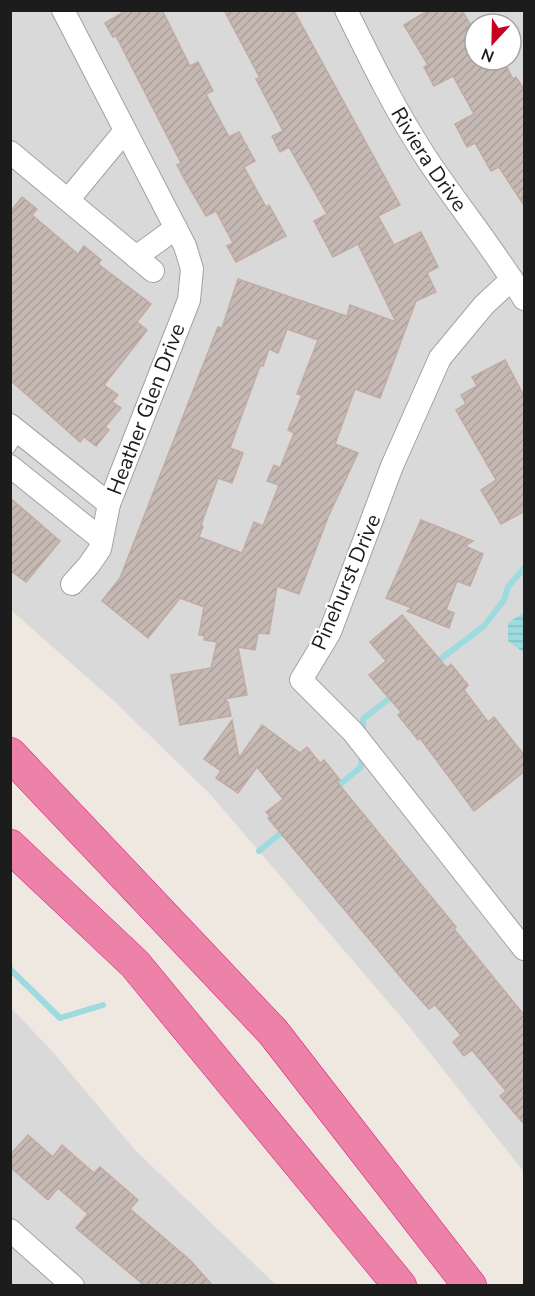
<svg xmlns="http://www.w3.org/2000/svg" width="535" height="1296" viewBox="0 0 535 1296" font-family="'Nunito Sans',sans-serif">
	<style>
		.residential { fill: #dad9d9; fill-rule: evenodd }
		.water { fill: url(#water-rules) }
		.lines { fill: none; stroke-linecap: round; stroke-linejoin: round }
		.stream { stroke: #9edbdf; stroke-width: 6 }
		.building { fill: url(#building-hatch); stroke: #c1aba2; stroke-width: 1.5; fill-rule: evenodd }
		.lane-casing { stroke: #a3a3a3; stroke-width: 12 }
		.street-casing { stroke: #a3a3a3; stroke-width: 24 }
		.highway-casing { stroke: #e2187e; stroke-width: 34 }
		.lane { stroke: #fff; stroke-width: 10 }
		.street { stroke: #fff; stroke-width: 22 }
		.highway { stroke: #ec82a7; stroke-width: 33 }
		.labels { text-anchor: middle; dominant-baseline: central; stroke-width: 4.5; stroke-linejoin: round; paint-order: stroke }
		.street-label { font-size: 21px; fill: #1c1c1c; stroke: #fff }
	</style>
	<defs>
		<pattern id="water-rules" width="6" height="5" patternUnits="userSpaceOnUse" patternTransform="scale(1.5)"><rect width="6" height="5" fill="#9edbdf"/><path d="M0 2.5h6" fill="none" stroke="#88bbbf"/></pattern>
		<pattern id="building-hatch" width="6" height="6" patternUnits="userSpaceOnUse" patternTransform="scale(1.5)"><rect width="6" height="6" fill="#c6b9b4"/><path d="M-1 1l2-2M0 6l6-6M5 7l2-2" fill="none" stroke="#aa9e9a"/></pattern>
	</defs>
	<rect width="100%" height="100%" fill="#eee8e1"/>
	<!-- residential -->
	<g class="residential">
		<path d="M11 11H524V1172L407 1024 210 794 114 701 11 610ZM475 24H511V60H475Z"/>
		<path d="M10 1007 51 1050 135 1150 276 1285H11Z"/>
	</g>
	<!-- water -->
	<path class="water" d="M521 614H524L523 652 508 641V623Z"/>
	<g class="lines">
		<!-- stream -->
		<g class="stream">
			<path d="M434 664 484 626 504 600 508 587 524 568"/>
			<path d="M363 734V719L395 694"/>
			<path d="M333 790 361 767 362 753"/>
			<path d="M259 851 286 829"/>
			<path d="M10 969 60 1018 103 1005"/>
		</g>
	</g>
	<!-- building -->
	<g class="building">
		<path d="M127 10H162L190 66 198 62 213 91 206 94 229 137 239 132 255 161 244 167 266 207 269 205 286 236 236 262 227 246 233 243 216 211 206 216 186 182 177 165 181 163 116 36 113 37 105 23Z"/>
		<path d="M224 10 294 11 400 205 378 216 394 245 421 232 438 267 427 273 436 292 416 301 380 398 355 389 335 444 358 453 328 517 299 594 277 586 269 634 258 633 255 650 238 647 247 695 224 699 228 702 231 716 180 725 171 675 211 668 217 642 204 640 205 636 199 635 204 607 180 598 148 638 102 601 120 578 218 327 222 328 238 279 337 313 347 316 350 305 396 322 358 244 333 257 314 221 327 214 289 147 280 152 272 136 283 131 256 79 260 78ZM287 329 318 340 297 394 302 395 288 430 294 433 280 468 274 465 267 481 279 485 263 526 254 522 242 553 199 537 203 526 201 525 218 478 232 483 243 453 230 448 244 409 260 366H263L269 349 278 353Z"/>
		<path d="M429 10H462L475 33V60H503L513 79 516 77 525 91V207L499 167 491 171 475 143 467 147 455 124 474 114 453 76 434 86 424 67 428 65 404 25Z"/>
		<path d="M22 197 37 209 32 215 78 254 84 246 101 260 98 264 151 304 137 322 147 330 104 385 118 395 112 402 121 408 105 427 109 430 96 446 84 437 80 442 10 380V212Z"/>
		<path d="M505 360 525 398V511L501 524 481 490 496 480 456 410 466 404 461 395 477 386 472 377Z"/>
		<path d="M10 498 60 541 26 582 10 570Z"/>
		<path d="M421 520 473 541 465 546 483 554 470 586 457 581 446 610 454 613 449 628 407 611 412 608 386 598Z"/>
		<path d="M402 615 447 668 451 664 468 685 464 690 488 722 494 717 525 756V771L474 811 420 738 418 740 398 715 401 712 369 675 386 661 370 642Z"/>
		<path d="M232 720 239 758 262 725 300 753 307 747 320 763 324 760 340 780 337 782 456 927 454 929 525 1016V1125L500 1096 506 1091 472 1050 464 1056 453 1042 461 1035 435 1005 429 1009 404 981 268 818 270 816 266 812 283 799 257 767 238 793 216 778 221 771 204 759Z"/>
		<path d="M28 1135 53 1157 62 1145 94 1173 100 1167 138 1200 130 1209 190 1260 213 1286H145L76 1228 88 1214 58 1188 48 1200 10 1167V1155Z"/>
	</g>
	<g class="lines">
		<defs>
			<path id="lane" d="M10 448 20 432"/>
			<g id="street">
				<path d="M63 10 185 246 192 269 189 300 109 504 100 549 89 565 72 584"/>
				<path id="s1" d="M346 10C371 61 396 112 427 159 459 207 495 250 524 299"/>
				<path d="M10 152 153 271"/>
				<path d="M68 200 124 132"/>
				<path d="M136 257 176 228"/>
				<path d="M512 279 484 305 440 358 392 466 330 632 301 680 353 732 524 949"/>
				<path d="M10 425 109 504"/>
				<path d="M10 466 101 539"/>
				<path d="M10 1230 73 1286"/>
			</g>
			<g id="highway">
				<path d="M10 754 273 1032 470 1286"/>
				<path d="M10 846 135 964 400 1286"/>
			</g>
		</defs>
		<!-- lane casing -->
		<use href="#lane" class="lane-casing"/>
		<!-- street casing -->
		<use href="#street" class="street-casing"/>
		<!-- highway casing -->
		<use href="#highway" class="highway-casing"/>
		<!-- lane -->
		<use href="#lane" class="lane"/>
		<!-- street -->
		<use href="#street" class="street"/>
		<!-- highway -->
		<use href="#highway" class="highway"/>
	</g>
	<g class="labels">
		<!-- street labels -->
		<g class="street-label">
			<text stroke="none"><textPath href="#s1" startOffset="171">Riviera Drive</textPath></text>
			<text transform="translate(146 409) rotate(-69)">Heather Glen Drive</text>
			<text transform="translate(346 582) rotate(-67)">Pinehurst Drive</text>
		</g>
	</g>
	<!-- border -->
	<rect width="535" height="1296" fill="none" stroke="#1c1c1c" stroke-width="24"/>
	<!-- north arrow -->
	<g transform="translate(493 42) rotate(202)"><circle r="28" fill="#ffffff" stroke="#a4a4a4" stroke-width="1.5"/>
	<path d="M0-4.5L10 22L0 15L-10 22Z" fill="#c80020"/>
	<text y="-9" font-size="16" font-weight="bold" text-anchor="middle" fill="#1c1c1c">N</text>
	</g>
</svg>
